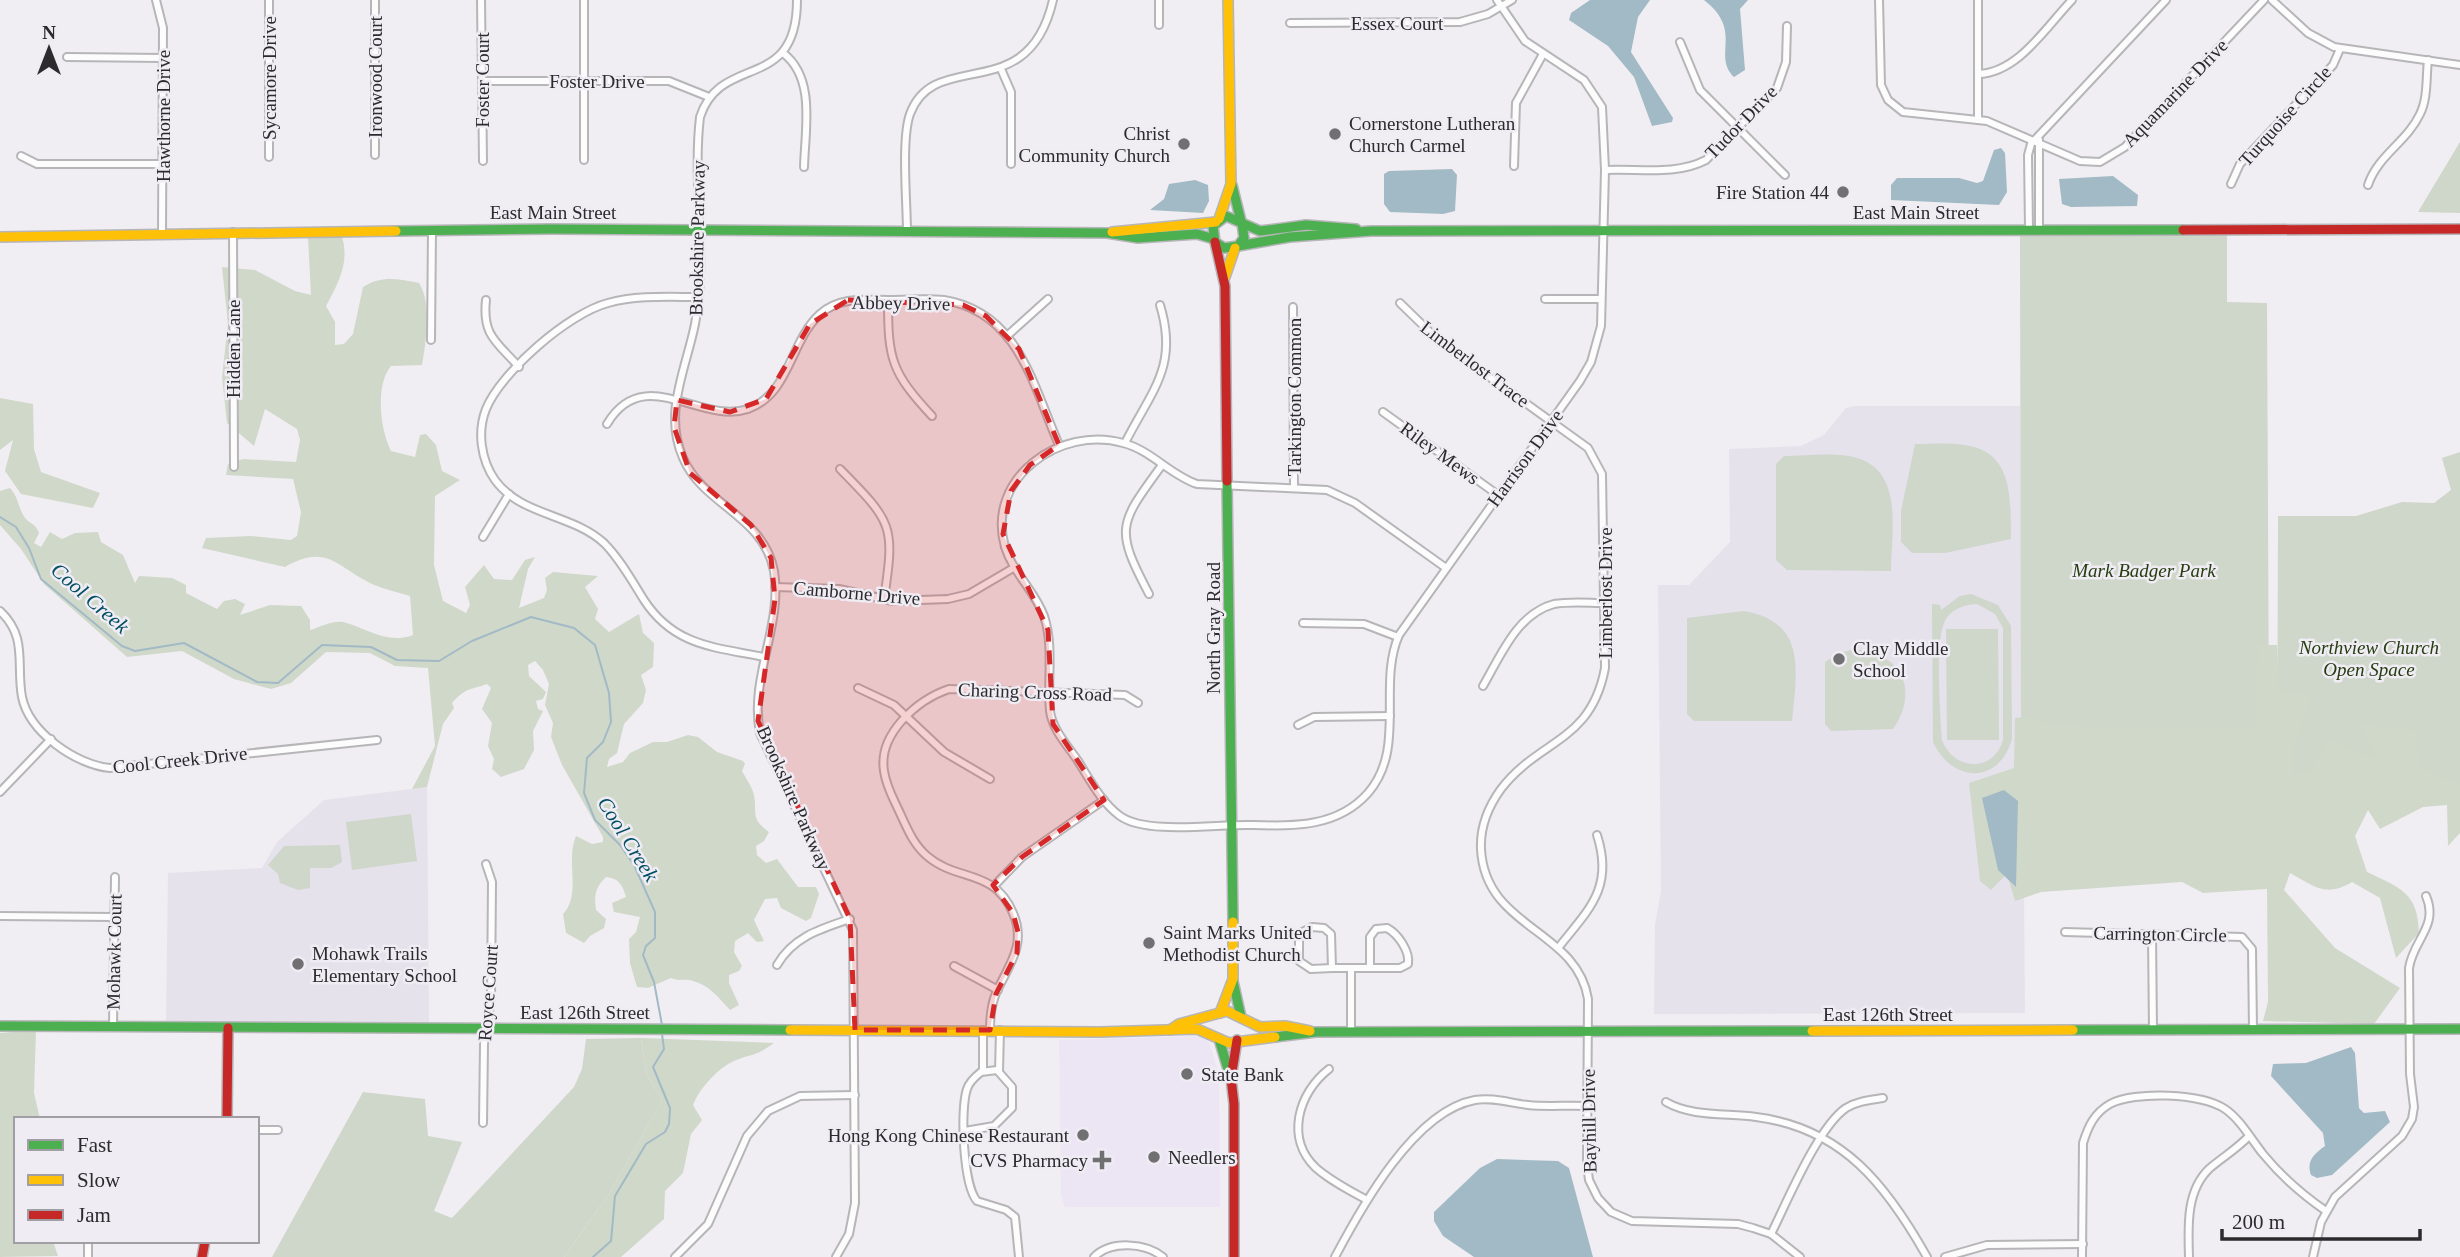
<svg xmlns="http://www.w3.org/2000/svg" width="2460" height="1257" viewBox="0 0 2460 1257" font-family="'Times New Roman',serif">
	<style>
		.commercial { fill: #ece6f4 }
		.built { fill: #e5e2ec }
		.green { fill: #cfd6ca; fill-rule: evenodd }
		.forest { fill: #d0d8ca }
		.water { fill: #a2bac5 }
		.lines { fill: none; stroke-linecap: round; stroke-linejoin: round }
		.stream { stroke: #a2bac5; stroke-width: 2 }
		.street-casing { stroke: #b6b5b8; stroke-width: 10 }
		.fast-casing { stroke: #b6b5b8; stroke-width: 12 }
		.slow-casing { stroke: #b6b5b8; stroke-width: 12 }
		.jam-casing { stroke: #b6b5b8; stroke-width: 12 }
		.street { stroke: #fdfcfd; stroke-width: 6 }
		.fast { stroke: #4caf50; stroke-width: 9 }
		.slow { stroke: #ffc107; stroke-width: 9 }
		.jam { stroke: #c62828; stroke-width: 9 }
		.marked { fill: #d62828; fill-opacity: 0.2; stroke: #d62828; stroke-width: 5; stroke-dasharray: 14 9; stroke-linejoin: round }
		.poi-dot { fill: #706f72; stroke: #efecf4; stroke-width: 2.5 }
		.labels { text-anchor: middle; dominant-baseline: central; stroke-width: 5; stroke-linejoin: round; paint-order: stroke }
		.street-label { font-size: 19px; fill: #2b2a2d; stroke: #efecf4 }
		.poi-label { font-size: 19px; fill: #2b2a2d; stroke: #efecf4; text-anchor: start }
		.park-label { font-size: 19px; font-style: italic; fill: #263d10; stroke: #efecf4 }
		.water-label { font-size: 21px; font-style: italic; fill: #024f64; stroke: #efecf4 }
	</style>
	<rect width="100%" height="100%" fill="#f0eef2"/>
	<!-- commercial -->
	<path class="commercial" d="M1196 1036 1206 1039 1210 1045 1219 1074 1220 1207H1065L1061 1194 1059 1040Z"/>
	<!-- built -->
	<g class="built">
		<path d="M1854 406H2020L2025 1013 1654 1014 1655 925 1661 891 1658 585H1689L1730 542 1729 449 1801 446 1824 435 1846 408Z"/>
		<path d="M427 787 429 1025 166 1023 168 873 262 868 277 842 324 800Z"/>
	</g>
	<!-- green -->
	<g class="green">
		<path d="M2460 142V213L2418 212Z"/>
		<path d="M2020 234H2227V302L2267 303 2269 733 2021 734Z"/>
		<path d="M1915 444C1932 444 1953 442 1970 446 2015 455 2010 505 2011 539L1945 553H1912L1901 542V511Z"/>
		<path d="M2460 452V800L2277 813 2278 516H2356L2402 502 2434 503 2451 490 2442 458Z"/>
		<path d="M1784 456C1807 456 1839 451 1860 459 1904 474 1891 535 1891 571L1787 570 1776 560V464Z"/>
		<path d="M1971 594 1998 605 2011 626 2012 739C1999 785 1952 783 1933 742L1932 604 1940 605 1941 610 1960 596ZM1977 604 1995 614 2003 628V740C1994 773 1953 771 1942 740 1940 718 1936 644 1943 626 1948 610 1962 605 1977 604Z"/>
		<path d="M1744 611C1807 622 1797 671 1792 721H1694L1687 714V618Z"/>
		<path d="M1998 629 1999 740H1947L1946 629Z"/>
		<path d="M1855 649C1901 653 1920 690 1893 729L1831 731 1825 724V662L1839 653Z"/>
		<path d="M411 814 417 861 352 870 346 822Z"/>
		<path d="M340 845 342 862 331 868H310V888L298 890 280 883 278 874 268 865 284 846Z"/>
		<path d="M641 1038 646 1073 662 1100 609 1194 564 1257H272L363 1092 425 1099 428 1136 462 1142 434 1211 452 1218 574 1087 582 1069 586 1039Z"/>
	</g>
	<!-- forest -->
	<g class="forest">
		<path d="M308 237H342C350 262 338 284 326 306L335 322V345L344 344 353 334 363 287C382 275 398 279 419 283 432 303 426 342 422 365L391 366C375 385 380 430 391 451L415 457 420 435 426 434 436 445 442 471 460 480 435 496 434 565 443 601 466 613 470 605 465 587 484 565 494 579 512 580 525 560 535 557 528 569 519 608 544 598 547 590 545 578 553 572 598 576 585 587 598 609 595 619 609 632 639 614 643 633 654 643 653 667 641 675 646 690 643 703 624 724 617 753 609 759 607 767 623 762 630 753 653 742H667L688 735 698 737 717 752 743 761 745 764 742 771C745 777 751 785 753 792 759 811 748 817 769 832L764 841 756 846 757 855 766 863 777 859 798 887H816L819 894 811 918 806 921 781 908 777 898 765 899 754 920 764 941 757 942 748 933 735 941 734 952 742 966 739 971 729 975V983L739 1005 730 1010C719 998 709 985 693 981 685 978 679 982 671 978L648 988 637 987 630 963 629 939 636 932 640 917 614 912 612 903 626 897C623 886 619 878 606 877 595 888 594 895 596 910L606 919 604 928 590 936 584 943 566 933 563 914C582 894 565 862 576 836L592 844 603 842V837L562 765 551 737 553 723 545 705 549 684 543 670 535 661 528 665 529 676 546 692 543 699 536 701 538 709 543 711 533 731 534 750 524 769 501 777 492 769 494 759 488 746 492 723 482 709 491 688 487 684C471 690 466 687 452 703L454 708 443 724 427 787 412 789 435 746 428 668 395 666 370 653 326 652 291 683 271 689 234 679 182 651 127 657 44 584 21 549 0 525V491L10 488C20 499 18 511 27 520 33 525 36 525 39 533L34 543 41 547 50 532 62 539 75 533 98 532 101 542 123 555 135 583 139 576 172 578 186 585V593L217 609 224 601 235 599 245 604 240 615 270 605 301 606 310 620V630C320 627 332 620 343 622 367 628 387 645 413 635L410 596C397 592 384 589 372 584 336 567 328 543 285 567L202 548 206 538 251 536 291 540 297 536 301 512 293 479 226 475 228 464 243 459 296 462 300 440 297 429 265 409 254 446 227 423 222 377 228 324 222 267 255 270 295 291 311 295Z"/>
		<path d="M0 398 33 404 34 449 41 472 100 493 93 508 21 494 5 471 13 440 0 450Z"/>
		<path d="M2258 645H2277L2279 691 2312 696 2293 752V773L2309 774 2328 738 2378 760 2361 725 2415 730 2420 767 2460 785V833L2448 846 2447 805 2423 807 2380 829 2368 810 2355 836 2367 872C2400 888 2418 892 2419 933L2396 958 2380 898 2352 882C2325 898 2314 886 2290 873L2284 890 2335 948 2400 988 2374 1024 2263 1021 2268 1002 2267 889 2203 893 2182 882 2041 892 2015 901 2007 874 1991 890 1980 881 1969 783 2014 768 2015 718 2025 717 2054 726 2255 728Z"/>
		<path d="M36 1030 34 1093 40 1119H16V1241H53L58 1256 0 1257V1033Z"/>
		<path d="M641 1038 774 1043C755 1057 752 1053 734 1061 718 1068 699 1089 693 1105L702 1120 691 1134 683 1173 665 1191 664 1219 621 1257H564L609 1194 662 1100 646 1073Z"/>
	</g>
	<!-- water -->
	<g class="water">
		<path d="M1590 0H1650L1638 17 1631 52 1673 118 1672 122 1652 126 1634 77 1608 46 1569 20 1571 13Z"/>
		<path d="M1704 0H1748L1740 9 1745 70 1734 77C1712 55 1744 31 1704 0Z"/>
		<path d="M2001 148 2005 153 2007 192 1999 205 1891 200V185L1897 178H1959L1977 183 1983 181 1994 150Z"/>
		<path d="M1452 169 1457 175 1455 211 1443 214 1390 212 1384 204V174L1389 171Z"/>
		<path d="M2113 176 2138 195 2137 206 2071 207 2062 204 2059 179Z"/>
		<path d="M1195 180 1208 185 1209 201 1203 213 1150 210 1164 199 1169 184Z"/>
		<path d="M2004 790 2018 801 2016 887 1998 870 1982 798Z"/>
		<path d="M2351 1047 2355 1053 2359 1108 2364 1113 2385 1111 2390 1122 2332 1175 2317 1178 2311 1175C2306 1161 2314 1154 2325 1146L2323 1133 2271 1076 2273 1064 2306 1063Z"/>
		<path d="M1497 1159 1558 1161 1569 1168 1593 1257H1474L1443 1236 1434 1221V1212L1480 1168Z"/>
	</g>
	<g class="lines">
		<!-- stream -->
		<g class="stream">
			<path d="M0 517 16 527 29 548 41 579 122 646 135 651 184 643 257 682 278 683 322 645 371 647 397 660 439 661 472 641 531 617 574 628 595 645 609 693 611 722 603 742 587 758 584 793 595 820 620 845 634 865 655 912V938L646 946 643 955 654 982 662 1025"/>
			<path d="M593 1257 611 1241 615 1196 646 1144 665 1132 669 1124 670 1108 653 1067 664 1049 662 1034"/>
		</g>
		<defs>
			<g id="street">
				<path d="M156 0 163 28 162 234"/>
				<path d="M481 0 483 161"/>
				<path d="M584 0V160"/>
				<path d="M797 0C797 94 721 52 700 117 692 185 708 256 695 324 686 369 663 413 683 458 703 505 764 516 774 571 783 625 749 678 760 733L853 930 855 1203 849 1234 836 1257"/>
				<path d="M1159 0V25"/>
				<path d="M1879 0 1881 85 1888 100 1903 112 1987 121 2080 161 2100 162 2125 147 2264 0"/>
				<path d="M1978 0V120"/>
				<path d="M2272 0 2308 33 2334 47 2460 65"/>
				<path d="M1290 23 1460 22 1488 14 1512 0"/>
				<path d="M1680 42 1700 90 1785 175"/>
				<path d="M783 53C816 78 805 129 804 167"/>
				<path d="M67 57 164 58"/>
				<path d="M1001 69 1011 92V164"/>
				<path d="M1978 74C2018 73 2046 27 2072 0"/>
				<path d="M482 81H669L709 97"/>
				<path d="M375 155V0"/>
				<path d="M21 156 37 164H163"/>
				<path d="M269 157V0"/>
				<path d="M1514 166 1516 103 1543 54"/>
				<path d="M1605 170C1638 168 1675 176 1706 160L1777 88 1786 62 1787 26"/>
				<path d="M2231 184 2240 164 2333 65 2340 49"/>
				<path d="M2368 185C2378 155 2407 142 2420 114 2428 98 2426 77 2428 60"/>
				<path d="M2029 229 2028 155 2031 144 2166 0"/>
				<path d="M2039 229V140"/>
				<path d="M233 232 234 467"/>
				<path d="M907 232C907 203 901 139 910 114 935 46 1028 109 1053 0"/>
				<path d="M698 297C668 297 637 295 608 303 569 313 501 372 486 409 477 432 481 460 495 480 521 516 573 514 604 543 620 559 632 581 644 600 674 646 714 647 764 657"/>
				<path d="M1545 299H1601"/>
				<path d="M486 300C482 336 497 342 519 367"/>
				<path d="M888 300C888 359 891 372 932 416"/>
				<path d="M1400 303 1438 340 1588 448 1602 474 1605 668C1591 743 1539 739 1501 789 1488 807 1480 827 1481 849 1485 929 1577 929 1588 999L1587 1164 1589 1180 1598 1198 1611 1212 1632 1221 1738 1224 1753 1228 1771 1234 1800 1257"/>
				<path d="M1293 307 1294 487"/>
				<path d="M1008 335 1048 299"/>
				<path d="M431 340 432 230"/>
				<path d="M1383 412 1498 495"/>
				<path d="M607 424C644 362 700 425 748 409 790 394 790 341 820 314 840 296 866 300 891 300 908 300 927 298 944 300 1019 312 1033 386 1059 445"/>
				<path d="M1125 443C1151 391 1179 367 1160 305"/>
				<path d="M840 469C893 523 895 525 884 599"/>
				<path d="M483 537 509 494"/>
				<path d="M1446 568 1355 503 1327 490 1197 484C1170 475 1151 450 1123 443 1061 425 985 478 1005 547 1013 573 1035 591 1044 616 1054 646 1047 680 1050 711 1052 729 1068 746 1078 761 1090 780 1101 802 1120 816 1147 835 1216 824 1250 825 1293 826 1337 828 1368 793 1407 748 1377 685 1399 635L1580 381 1591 362 1601 326 1605 170 1602 107 1584 80 1525 41 1497 0"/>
				<path d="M775 587 839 589 893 601 948 599 969 594 1015 567"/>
				<path d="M1149 594C1114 528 1119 524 1162 465"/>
				<path d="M0 611C28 637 16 664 22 697 29 732 76 765 110 768L377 740"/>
				<path d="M1303 623 1364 624 1398 637"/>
				<path d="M1483 686C1501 655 1517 614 1554 604 1570 601 1589 603 1605 603"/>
				<path d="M858 688 894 705 944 752 990 779"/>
				<path d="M1298 725 1314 717 1390 716"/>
				<path d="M0 792 51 739"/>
				<path d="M994 886 1022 857 1104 800"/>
				<path d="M0 916 115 917"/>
				<path d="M1312 927 1324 928 1331 934 1332 968 1311 969 1299 961V934Z"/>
				<path d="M1387 928C1398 934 1410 951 1408 964L1400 968H1370V937L1376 929Z"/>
				<path d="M2065 932 2242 937 2252 949 2253 1030"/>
				<path d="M2152 935 2153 1030"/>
				<path d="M1558 948C1589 909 1614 888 1597 835"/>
				<path d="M777 965C793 937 820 929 850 919"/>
				<path d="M954 966 998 990"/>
				<path d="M1332 968H1370"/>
				<path d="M113 1027 115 877"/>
				<path d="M990 1030C990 1018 991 1005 996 993 1008 966 1027 945 1013 913 994 868 957 882 927 856 913 844 907 828 899 811 893 798 886 786 884 771 878 734 917 700 949 689L1125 695 1138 703"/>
				<path d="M1351 1032V968"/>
				<path d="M1329 1069C1298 1093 1285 1139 1316 1168 1331 1181 1350 1191 1367 1200"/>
				<path d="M983 1071V1030"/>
				<path d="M999 1071 1000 1030"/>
				<path d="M1666 1102C1692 1117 1726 1113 1756 1117 1843 1128 1887 1186 1927 1257"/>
				<path d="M483 1123 484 1044 491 1000 492 882 486 864"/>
				<path d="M257 1130H278"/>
				<path d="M965 1131 994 1126 1012 1108V1087L997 1070 981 1072C976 1076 969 1082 967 1089 960 1109 963 1185 977 1201L1006 1210 1015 1217 1019 1257"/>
				<path d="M1771 1234C1787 1202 1818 1127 1846 1108 1858 1101 1870 1100 1883 1098"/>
				<path d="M88 1257V1241"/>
				<path d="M675 1257 708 1224 747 1136 768 1111 800 1096 855 1095"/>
				<path d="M1094 1257C1111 1240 1146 1243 1163 1257"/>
				<path d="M1335 1257C1361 1208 1414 1111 1475 1100 1493 1097 1510 1103 1528 1105 1547 1107 1568 1105 1587 1106"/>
				<path d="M1945 1257 1987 1245 2083 1244"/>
				<path d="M2082 1257 2083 1143C2088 1127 2094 1113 2110 1104 2134 1091 2202 1093 2225 1109 2240 1119 2251 1139 2263 1154 2282 1177 2301 1194 2326 1211"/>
				<path d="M2189 1257C2188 1226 2186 1190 2210 1168 2223 1157 2238 1148 2249 1136"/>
				<path d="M2313 1257 2321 1222 2335 1197 2402 1136 2412 1119 2414 1107 2410 1074 2409 968C2413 940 2439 926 2426 896"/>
			</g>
			<g id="fast">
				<path d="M1232 185 1241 221"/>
				<path d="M1242 223 1244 238 1238 246 1224 248 1215 242 1213 226 1226 216 1260 231 1306 225 1356 229"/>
				<path d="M396 231 552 229 1107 233 1138 238 1197 234 1214 239"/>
				<path d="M1238 246 1290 237 1371 231 2183 230"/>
				<path d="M1227 481 1233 922"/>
				<path d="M1233 981 1241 1017"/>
				<path d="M0 1026 790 1030"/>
				<path d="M2073 1030 2460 1029"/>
				<path d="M1275 1037 1316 1032 1812 1031"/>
				<path d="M1219 1039 1230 1076"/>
			</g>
			<g id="slow">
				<path d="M1219 219 1231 184 1228 0"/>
				<path d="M1112 232 1216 222"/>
				<path d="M0 237 396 231"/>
				<path d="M1225 277 1235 248"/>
				<path d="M1220 1013 1233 979V922"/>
				<path d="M790 1030 1100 1032 1197 1029 1229 1043 1275 1037"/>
				<path d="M1170 1030 1179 1024 1227 1011 1260 1027 1285 1026 1310 1031"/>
				<path d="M1812 1031 2073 1030"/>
			</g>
			<g id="jam">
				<path d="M2183 230 2460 229"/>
				<path d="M1215 242 1225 286 1227 481"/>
				<path d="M227 1119 228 1028"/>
				<path d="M202 1257 205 1241"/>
				<path d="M1234 1257V1104L1231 1078 1237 1040"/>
			</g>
		</defs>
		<!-- street casing -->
		<use href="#street" class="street-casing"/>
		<!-- fast casing -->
		<use href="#fast" class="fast-casing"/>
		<!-- slow casing -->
		<use href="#slow" class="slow-casing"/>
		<!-- jam casing -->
		<use href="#jam" class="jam-casing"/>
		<!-- street -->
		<use href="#street" class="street"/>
		<!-- fast -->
		<use href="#fast" class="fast"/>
		<!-- slow -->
		<use href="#slow" class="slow"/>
		<!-- jam -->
		<use href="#jam" class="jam"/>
	</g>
	<!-- marked area -->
	<path class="marked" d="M848 300 963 305 986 316 1019 349 1059 445 1030 465 1011 491 1003 534 1048 630 1053 724 1104 800 1022 857 993 885 1013 913 1018 932 1017 953 996 994 990 1030H855L850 919 758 721 775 599 771 558 751 525 690 473 674 427 677 400 730 412 766 399 810 324Z"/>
	<!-- markers -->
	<g class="poi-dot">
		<circle cx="1335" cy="134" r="7"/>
		<circle cx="1184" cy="144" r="7"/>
		<circle cx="1843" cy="192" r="7"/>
		<circle cx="1839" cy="659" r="7"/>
		<circle cx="1149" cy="943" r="7"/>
		<circle cx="298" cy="964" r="7"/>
		<circle cx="1187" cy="1074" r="7"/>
		<circle cx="1083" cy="1135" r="7"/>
		<circle cx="1154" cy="1157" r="7"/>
		<path d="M1098.5 1149.5h7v7h7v7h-7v7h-7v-7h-7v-7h7z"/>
	</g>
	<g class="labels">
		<!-- street labels -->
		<g class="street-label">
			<text x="1397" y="23">Essex Court</text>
			<text transform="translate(375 77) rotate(-90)">Ironwood Court</text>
			<text transform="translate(269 78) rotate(-90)">Sycamore Drive</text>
			<text transform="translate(482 80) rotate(-90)">Foster Court</text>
			<text x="597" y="81">Foster Drive</text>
			<text transform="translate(2175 93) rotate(-46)">Aquamarine Drive</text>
			<text transform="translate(163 116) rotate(-90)">Hawthorne Drive</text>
			<text transform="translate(2285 116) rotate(-48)">Turquoise Circle</text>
			<text transform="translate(1741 122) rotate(-46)">Tudor Drive</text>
			<text x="553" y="212">East Main Street</text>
			<text x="1916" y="212">East Main Street</text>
			<text transform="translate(697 238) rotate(-89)">Brookshire Parkway</text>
			<text transform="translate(901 303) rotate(1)">Abbey Drive</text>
			<text transform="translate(233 349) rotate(-90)">Hidden Lane</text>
			<text transform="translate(1475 364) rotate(37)">Limberlost Trace</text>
			<text transform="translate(1294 397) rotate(-90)">Tarkington Common</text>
			<text transform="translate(1440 453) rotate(36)">Riley Mews</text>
			<text transform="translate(1525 458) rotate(-54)">Harrison Drive</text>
			<text transform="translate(857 593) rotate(5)">Camborne Drive</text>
			<text transform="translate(1605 593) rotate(-90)">Limberlost Drive</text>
			<text transform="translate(1213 628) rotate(-90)">North Gray Road</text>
			<text transform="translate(1035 692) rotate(2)">Charing Cross Road</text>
			<text transform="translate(180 760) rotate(-6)">Cool Creek Drive</text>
			<text transform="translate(794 798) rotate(66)">Brookshire Parkway</text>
			<text transform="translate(2160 934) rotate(1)">Carrington Circle</text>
			<text transform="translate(114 952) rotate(-89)">Mohawk Court</text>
			<text transform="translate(488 993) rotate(-86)">Royce Court</text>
			<text x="585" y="1012">East 126th Street</text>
			<text x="1888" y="1014">East 126th Street</text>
			<text transform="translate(1589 1121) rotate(-91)">Bayhill Drive</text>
		</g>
		<!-- poi labels -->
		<g class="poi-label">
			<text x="1349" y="123">Cornerstone Lutheran<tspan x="1349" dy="22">Church Carmel</tspan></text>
			<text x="1170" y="133" text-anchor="end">Christ<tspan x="1170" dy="22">Community Church</tspan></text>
			<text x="1829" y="192" text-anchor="end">Fire Station 44</text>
			<text x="1853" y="648">Clay Middle<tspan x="1853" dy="22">School</tspan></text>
			<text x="1163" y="932">Saint Marks United<tspan x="1163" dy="22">Methodist Church</tspan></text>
			<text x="312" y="953">Mohawk Trails<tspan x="312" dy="22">Elementary School</tspan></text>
			<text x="1201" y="1074">State Bank</text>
			<text x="1069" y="1135" text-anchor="end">Hong Kong Chinese Restaurant</text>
			<text x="1168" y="1157">Needlers</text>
			<text x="1088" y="1160" text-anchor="end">CVS Pharmacy</text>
		</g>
		<!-- park labels -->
		<g class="park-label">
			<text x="2144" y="570">Mark Badger Park</text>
			<text x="2369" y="647">Northview Church<tspan x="2369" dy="22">Open Space</tspan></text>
		</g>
		<!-- water labels -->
		<g class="water-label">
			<text transform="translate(90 598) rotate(41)">Cool Creek</text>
			<text transform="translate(628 839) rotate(58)">Cool Creek</text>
		</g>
	</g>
	<!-- legend -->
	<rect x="14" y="1117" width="245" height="126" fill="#efecf4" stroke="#a19ea4" stroke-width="2"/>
	<rect x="28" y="1140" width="35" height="10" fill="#4caf50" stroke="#a19ea4" stroke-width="2"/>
	<text x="77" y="1152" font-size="21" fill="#2b2a2d">Fast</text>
	<rect x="28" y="1175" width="35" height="10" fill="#ffc107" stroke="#a19ea4" stroke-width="2"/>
	<text x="77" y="1187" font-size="21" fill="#2b2a2d">Slow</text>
	<rect x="28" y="1210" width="35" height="10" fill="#c62828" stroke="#a19ea4" stroke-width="2"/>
	<text x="77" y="1222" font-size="21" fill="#2b2a2d">Jam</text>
	<!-- north arrow -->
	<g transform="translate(49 49)" stroke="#efecf4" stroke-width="5" paint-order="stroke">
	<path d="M0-5L12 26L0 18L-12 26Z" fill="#2b2a2d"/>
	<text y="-10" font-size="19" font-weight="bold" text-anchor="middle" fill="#2b2a2d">N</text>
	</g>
	<!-- scale -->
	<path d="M2222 1229v10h198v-10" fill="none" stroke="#2b2a2d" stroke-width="3.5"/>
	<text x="2232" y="1229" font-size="21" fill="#2b2a2d" stroke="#efecf4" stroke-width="5" paint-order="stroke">200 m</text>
</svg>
